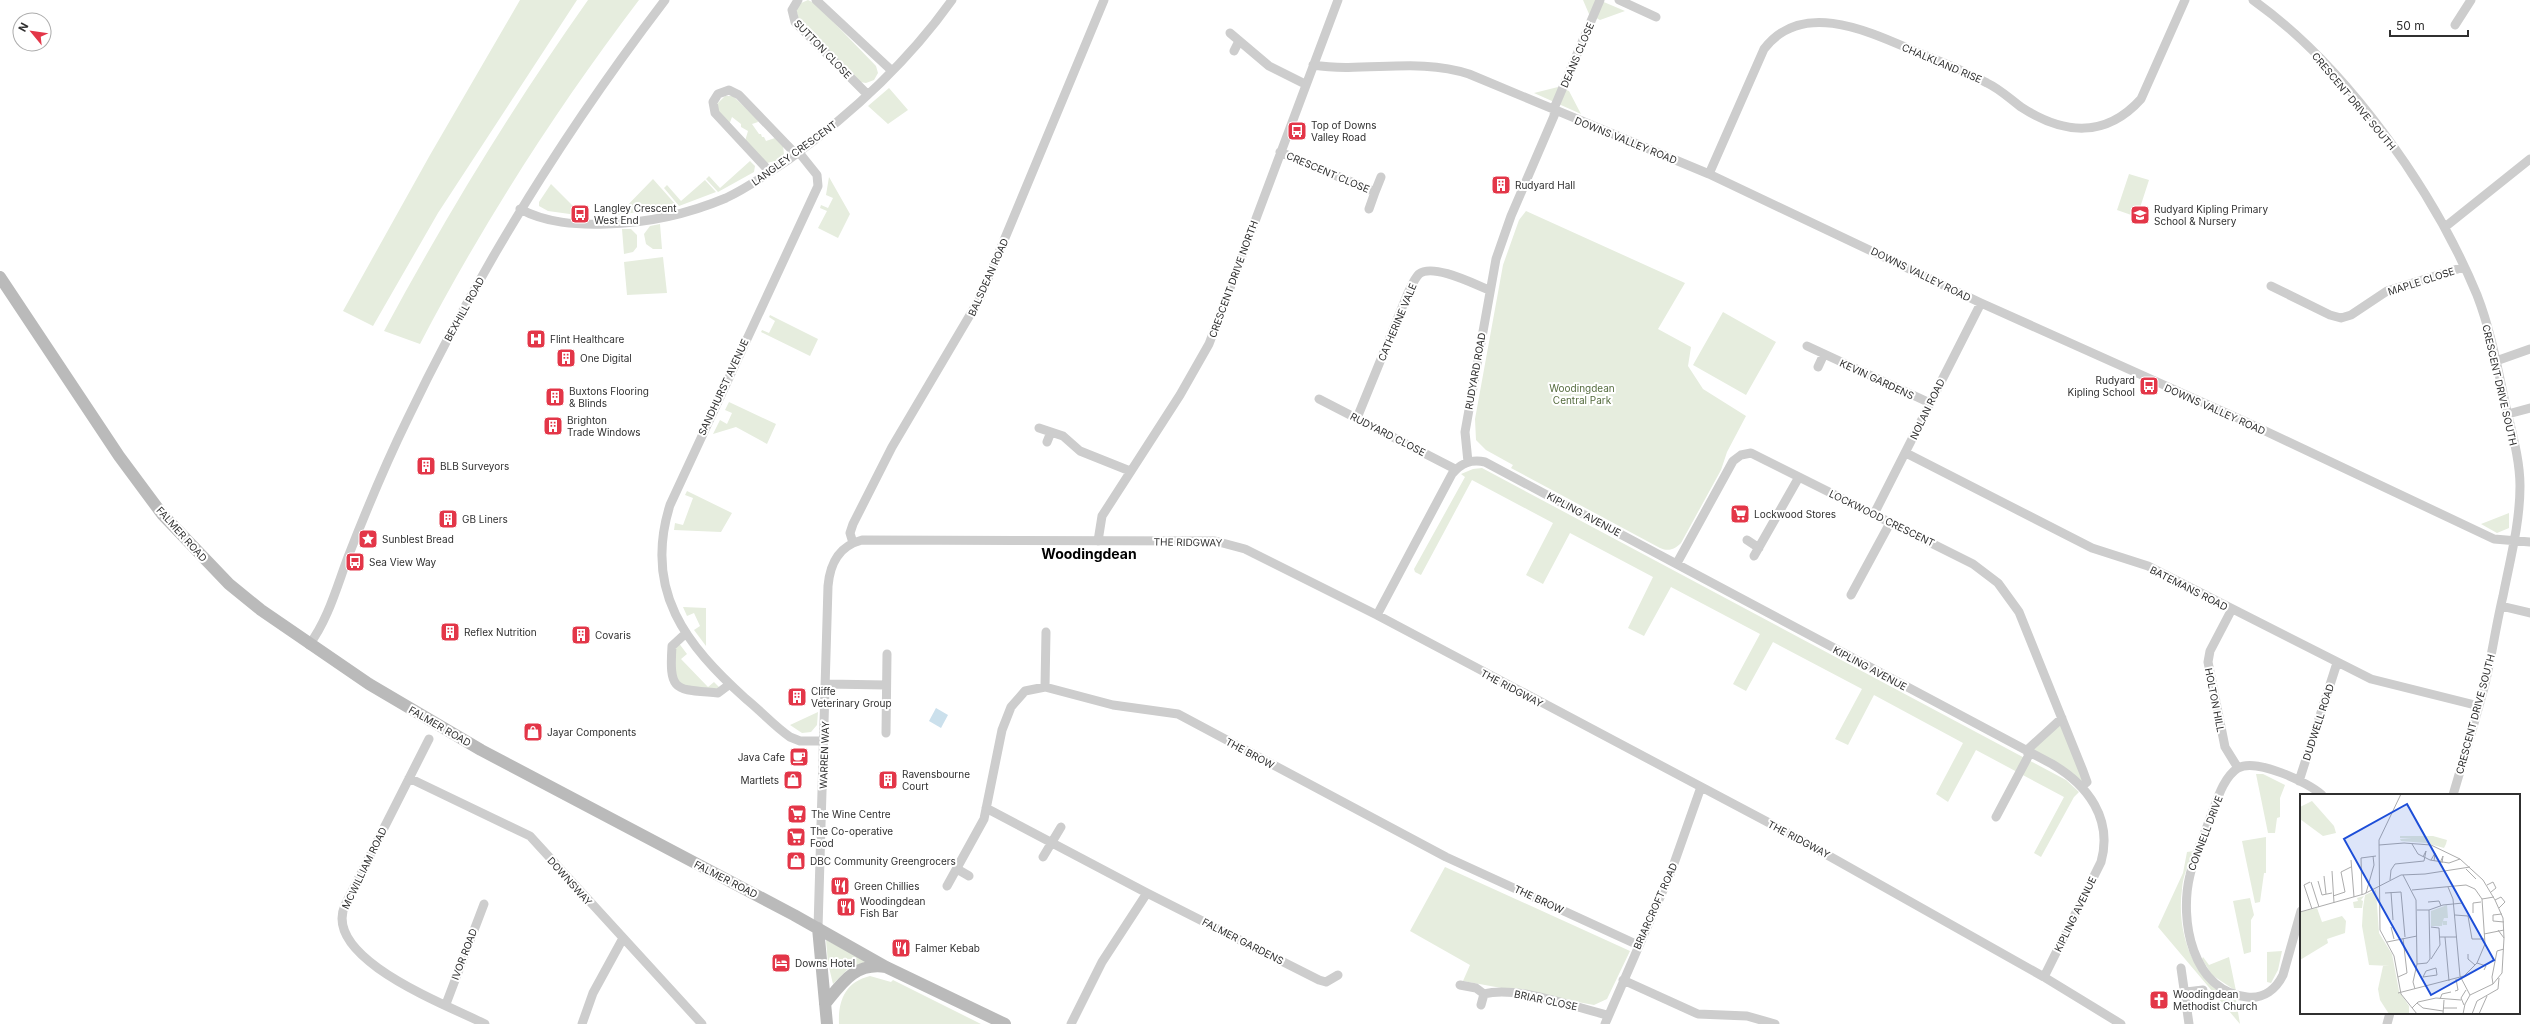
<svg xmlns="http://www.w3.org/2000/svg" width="2530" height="1024" font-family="Inter,sans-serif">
<rect width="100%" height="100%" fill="#fff"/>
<!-- green -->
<path fill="#e6edde" d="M520,0h57l-139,213 -65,113 -30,-15 87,-156z
M588,0h51c-82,108 -156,223 -219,344l-36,-13c62,-115 129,-225 204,-331z
M808,0l8,4 60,62 2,7 -4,7 -8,3 -6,-1 -61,-61 -3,-13 3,-4z
M1583,0h16l26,11 -25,9 -11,-6z
M1558,87l11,4 12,23 -47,-21z
M889,88l19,22 -20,14 -20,-18z
M725,96h8l24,23 1,3 -6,2 7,10h2l1,3h2l2,4 9,-3 8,8 1,8 -5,6 -12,3 -22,-22 3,-10 -7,-4v-3l-9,-7 -3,8 -10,-10 -2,-11z
M750,161l5,5 -1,6 -36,20 -12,-13 3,-3 11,12z
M2129,174l20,6 -12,37 -20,-7z
M829,177l21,37 -12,24 -20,-10 9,-17 -7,-3 1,-3 7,3 5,-10 -7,-3z
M653,179l24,27 -59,9z
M705,180l11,12 -37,14 -15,-18 3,-3 14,16z
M551,184l27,27 -1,4 -29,-4 -9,-5v-4z
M1526,211l159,72 -27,46 33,18 -3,19 15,23 43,27 -19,36 -6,18 -40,73c-6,6 -12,9 -21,5l-149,-80 2,-3 -27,-15 -10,-10 -1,-21 28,-154 16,-45z
M660,224l2,25h-9l-7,-5 -2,-10 6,-8z
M622,229h9l6,6v12l-4,5 -9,2z
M663,257l4,36 -40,2 -3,-33z
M1723,312l53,30 -30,53 -53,-30z
M770,315l48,24 -8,17 -49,-24 1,-2 7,3 6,-12 -6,-4z
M729,402l47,22 -9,20 -31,-17 -23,7 7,-14 7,4 5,-11 -7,-3z
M1482,468l584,312 13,12 -5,5 -33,60 -7,-4 30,-56 -88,-47 -28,52 -12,-8 27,-51 -89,-48 -26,50 -13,-6 27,-50 -89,-47 -27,49 -13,-7 27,-50 -89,-47 -27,49 -16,-8 25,-51 -83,-44 -27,51 -17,-9 27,-52 -81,-43 -51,95 -6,-3 -1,-3 51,-92 -4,-3 12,-5z
M687,491l45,22 -11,19 -47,-2 1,-7 8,2 10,-27 -8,-3z
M2509,513v15l-12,5 -16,-9z
M683,607l23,1v38l-12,-16 6,-4 -6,-13 -7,3z
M678,642l9,12 -6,5 27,28 6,-5 7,7 -35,-1 -10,-7 -1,-32z
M818,712l-1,13 -6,7 -9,1 -12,-8z
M2062,718l21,53 -1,15 -53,-40z
M2256,774h7l22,11 -5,13v19l-3,1 -2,15h-7z
M2266,837v36h-2l-4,29 -5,1 -13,-62z
M2194,851c-5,12 -11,24 -12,38 -6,44 11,94 54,111l4,24 -82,-97 25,-54 4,-21z
M1445,867l185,84 -23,48 -13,6 -131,-24 7,-16 -60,-34z
M2250,898l4,17 -3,5v32l-7,2 -11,-53z
M826,940l38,19 1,3 -17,7 -15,15 -5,-21z
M2282,951l-4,19 -7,13 -4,-1v-30z
M2203,957l6,8 20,-8 7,34 -24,-16 -10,-16z
M870,976l21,6 2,-2 88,44h-142c-1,-23 6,-42 31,-48z"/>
<!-- water -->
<path fill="#cbe0ec" d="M936,708l12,7 -7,13 -12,-7z"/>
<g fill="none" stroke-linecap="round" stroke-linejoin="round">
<!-- street -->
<path stroke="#cdcdcd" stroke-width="9" d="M798,0l-6,10 3,12 72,72
M816,0l75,70
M1619,0l37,17
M2253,0c93,66 181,191 224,295 14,36 21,75 29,112 6,26 14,53 14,79 0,37 -10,74 -17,110 -7,29 -11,59 -18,88 -10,37 -21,74 -32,111
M2455,25l16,-25
M1230,33l39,33 36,18
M1234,51l5,-10
M1313,65c52,8 105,-8 156,9l240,100 272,129 261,117 252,119 36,3
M1280,152l95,40 6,-15
M770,172l-55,-59 -2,-11 5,-8 11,-4 10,5 52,54 10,6 16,20 1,11 -148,319c-27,86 16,140 76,194 15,12 28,27 44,38l10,4h24
M1709,174l55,-125c37,-49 102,-19 148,1 25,10 51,20 75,33 13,6 23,16 34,24 43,28 85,31 120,-8l44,-99
M520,209c26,14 56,16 86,15 41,-1 82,-10 120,-26 22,-10 42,-25 62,-38 61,-44 120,-98 164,-160
M1369,209l6,-17
M2445,227l85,-68
M2271,286l59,29 11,3 10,-3 36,-24 77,-24
M1807,346l123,57
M2496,361l34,-12
M1818,367l6,-13
M1319,399l136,70
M2508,414l22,-6
M1357,418l51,-125c3,-6 6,-14 11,-19 14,-11 55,10 70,16
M1039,428l24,8 17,15 50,20
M1047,442l4,-10
M1906,453l186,95 56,18 223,113 108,27
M1468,462l-3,-30 31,-173 15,-43 43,-100 1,-10 45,-106
M1874,514l107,-211
M1747,540l12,8
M1098,541l4,-25 78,-121 29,-51 129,-344
M853,543l-3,-10 3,-9 39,-77 88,-149 124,-298
M1754,556l45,-79
M1677,563l56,-102 8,-6 10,-2 222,111 25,19 21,29 64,159 4,11 -5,4
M1851,595l39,-72
M2501,606l29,7
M2232,609l-22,42 -2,11 17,85 13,21
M1377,615l75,-141c9,-11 19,-15 33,-12l567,302c36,21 61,55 49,98l-57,115
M685,634l-13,12c-3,47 3,43 46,47l12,-9
M309,645c19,-25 28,-59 39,-88 18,-46 37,-92 59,-137 71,-149 158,-289 258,-420
M827,684l59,1
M1045,687l1,-55
M886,733l1,-79
M429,739l-84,166c-24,54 105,101 140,119
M2026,751l36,-33
M409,778l121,58 172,188
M2299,781l38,-118
M986,808l161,85 172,87 7,2 12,-7
M1996,817l34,-64
M1043,857l18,-30
M957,869l12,7
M947,886l37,-67 18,-89 9,-23 14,-16 20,-4 68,18 65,9 268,143 192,88
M2301,911l-18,64c-7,14 -19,24 -36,22 -55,-6 -68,-77 -57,-122 4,-19 13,-36 19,-54 7,-17 13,-43 29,-53 18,-10 70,14 84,27
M818,928l10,-342c2,-23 11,-40 34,-46l353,1 30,8 132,66 413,219 254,143 77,47
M2181,968l8,56
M1623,980l75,34 49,2 28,8
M1460,985l16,3 8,6c32,-9 90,13 123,21
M2186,992l17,-2
M446,1004l38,-100
M1481,1005l3,-11
M582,1024l11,-31 29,-53
M1071,1024l31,-62 45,-69
M1605,1024l66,-152 30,-85
M2387,1024l3,-11"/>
<!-- secondary -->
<path stroke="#bababa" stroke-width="12" d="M0,277l119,179 43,58 67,70 32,26 108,74 112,66 313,165 92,52 119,57
M818,928l9,96
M825,1004c17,-21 30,-42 61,-37"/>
</g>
<!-- icons -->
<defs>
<symbol id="bus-square" viewBox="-11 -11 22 22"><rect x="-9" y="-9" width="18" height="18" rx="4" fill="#e33648" stroke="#fff"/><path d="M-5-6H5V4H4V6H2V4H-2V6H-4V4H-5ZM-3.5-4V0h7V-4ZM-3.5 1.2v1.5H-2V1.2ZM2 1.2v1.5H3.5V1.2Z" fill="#fff"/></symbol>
<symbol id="building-square" viewBox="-11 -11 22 22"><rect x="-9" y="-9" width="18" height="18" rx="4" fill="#e33648" stroke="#fff"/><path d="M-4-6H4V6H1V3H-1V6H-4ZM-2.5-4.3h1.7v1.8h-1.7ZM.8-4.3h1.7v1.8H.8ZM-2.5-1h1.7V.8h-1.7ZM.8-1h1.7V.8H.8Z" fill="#fff"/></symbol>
<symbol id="school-square" viewBox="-11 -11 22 22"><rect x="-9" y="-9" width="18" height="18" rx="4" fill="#e33648" stroke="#fff"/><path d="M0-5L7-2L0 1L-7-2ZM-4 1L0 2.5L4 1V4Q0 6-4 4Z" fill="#fff"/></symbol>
<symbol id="hospital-square" viewBox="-11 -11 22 22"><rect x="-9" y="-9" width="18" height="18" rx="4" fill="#e33648" stroke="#fff"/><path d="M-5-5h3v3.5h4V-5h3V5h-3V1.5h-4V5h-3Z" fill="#fff"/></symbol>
<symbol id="supermarket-square" viewBox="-11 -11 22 22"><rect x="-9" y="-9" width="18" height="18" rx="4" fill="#e33648" stroke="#fff"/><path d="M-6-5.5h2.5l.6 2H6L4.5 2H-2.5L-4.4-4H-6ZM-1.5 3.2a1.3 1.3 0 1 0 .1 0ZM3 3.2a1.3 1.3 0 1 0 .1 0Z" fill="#fff"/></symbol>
<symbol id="sight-square" viewBox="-11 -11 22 22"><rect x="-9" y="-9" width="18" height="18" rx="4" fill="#e33648" stroke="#fff"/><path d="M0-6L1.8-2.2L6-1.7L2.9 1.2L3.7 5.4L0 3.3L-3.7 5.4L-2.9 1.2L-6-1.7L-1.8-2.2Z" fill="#fff"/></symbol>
<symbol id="shop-square" viewBox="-11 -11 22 22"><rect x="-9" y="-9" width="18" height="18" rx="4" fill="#e33648" stroke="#fff"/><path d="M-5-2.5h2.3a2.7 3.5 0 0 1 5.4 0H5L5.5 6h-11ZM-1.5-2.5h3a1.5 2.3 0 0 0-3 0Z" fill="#fff"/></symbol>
<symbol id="cafe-square" viewBox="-11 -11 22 22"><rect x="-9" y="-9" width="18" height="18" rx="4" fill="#e33648" stroke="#fff"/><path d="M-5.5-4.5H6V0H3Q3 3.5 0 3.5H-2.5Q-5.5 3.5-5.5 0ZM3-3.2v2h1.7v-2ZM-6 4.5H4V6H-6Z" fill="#fff"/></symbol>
<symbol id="restaurant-square" viewBox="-11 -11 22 22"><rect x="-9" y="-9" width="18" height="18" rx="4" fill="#e33648" stroke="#fff"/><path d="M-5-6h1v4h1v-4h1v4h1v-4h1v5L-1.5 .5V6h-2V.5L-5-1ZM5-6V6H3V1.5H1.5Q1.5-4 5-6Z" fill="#fff"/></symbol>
<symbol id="hotel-square" viewBox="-11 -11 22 22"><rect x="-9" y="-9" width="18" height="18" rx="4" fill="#e33648" stroke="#fff"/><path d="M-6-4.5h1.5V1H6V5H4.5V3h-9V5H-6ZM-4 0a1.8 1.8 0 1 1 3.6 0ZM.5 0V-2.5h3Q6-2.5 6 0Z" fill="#fff"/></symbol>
<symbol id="church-square" viewBox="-11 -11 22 22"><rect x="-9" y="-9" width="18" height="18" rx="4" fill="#e33648" stroke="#fff"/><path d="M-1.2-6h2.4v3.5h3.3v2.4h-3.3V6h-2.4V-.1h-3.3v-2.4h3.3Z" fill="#fff"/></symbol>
</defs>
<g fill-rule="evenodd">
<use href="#bus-square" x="1286" y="120" width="22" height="22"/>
<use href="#building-square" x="1490" y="174" width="22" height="22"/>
<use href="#bus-square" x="569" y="203" width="22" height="22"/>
<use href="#school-square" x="2129" y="204" width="22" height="22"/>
<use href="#hospital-square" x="525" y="328" width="22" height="22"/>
<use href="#building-square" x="555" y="347" width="22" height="22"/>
<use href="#bus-square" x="2138" y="375" width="22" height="22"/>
<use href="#building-square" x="544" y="386" width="22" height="22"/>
<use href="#building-square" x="542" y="415" width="22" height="22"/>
<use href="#building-square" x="415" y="455" width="22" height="22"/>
<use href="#supermarket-square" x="1729" y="503" width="22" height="22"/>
<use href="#building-square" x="437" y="508" width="22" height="22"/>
<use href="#sight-square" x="357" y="528" width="22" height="22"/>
<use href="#bus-square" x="344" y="551" width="22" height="22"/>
<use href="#building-square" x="439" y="621" width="22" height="22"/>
<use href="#building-square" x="570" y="624" width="22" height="22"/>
<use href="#building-square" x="786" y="686" width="22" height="22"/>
<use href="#shop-square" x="522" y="721" width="22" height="22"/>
<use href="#cafe-square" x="788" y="746" width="22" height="22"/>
<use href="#shop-square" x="782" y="769" width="22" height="22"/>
<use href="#building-square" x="877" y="769" width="22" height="22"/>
<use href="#supermarket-square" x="786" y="803" width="22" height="22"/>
<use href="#supermarket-square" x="785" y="826" width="22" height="22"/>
<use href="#shop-square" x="785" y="850" width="22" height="22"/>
<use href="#restaurant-square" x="829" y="875" width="22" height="22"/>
<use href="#restaurant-square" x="835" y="896" width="22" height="22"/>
<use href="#restaurant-square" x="890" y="937" width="22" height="22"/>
<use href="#hotel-square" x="770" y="952" width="22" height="22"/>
<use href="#church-square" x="2148" y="989" width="22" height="22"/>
</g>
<g text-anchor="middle" stroke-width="4" stroke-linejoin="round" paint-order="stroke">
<!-- street labels -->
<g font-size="10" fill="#303030" stroke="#fff">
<text transform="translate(823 49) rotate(46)" y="4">SUTTON CLOSE</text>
<text transform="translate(1577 55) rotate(-67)" y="4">DEANS CLOSE</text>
<text transform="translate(1942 63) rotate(23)" y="4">CHALKLAND RISE</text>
<text transform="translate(2354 101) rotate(50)" y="4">CRESCENT DRIVE SOUTH</text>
<text transform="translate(1626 140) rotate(22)" y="4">DOWNS VALLEY ROAD</text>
<text transform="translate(794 153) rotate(-36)" y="4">LANGLEY CRESCENT</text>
<text transform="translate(1328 172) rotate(23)" y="4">CRESCENT CLOSE</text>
<text transform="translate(1921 274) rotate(26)" y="4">DOWNS VALLEY ROAD</text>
<text transform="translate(988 277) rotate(-66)" y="4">BALSDEAN ROAD</text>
<text transform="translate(1233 279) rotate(-70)" y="4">CRESCENT DRIVE NORTH</text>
<text transform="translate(2421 281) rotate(-18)" y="4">MAPLE CLOSE</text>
<text transform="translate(464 309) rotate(-61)" y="4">BEXHILL ROAD</text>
<text transform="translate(1397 322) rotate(-67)" y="4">CATHERINE VALE</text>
<text transform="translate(1475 371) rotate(-80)" y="4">RUDYARD ROAD</text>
<text transform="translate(1877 379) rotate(25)" y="4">KEVIN GARDENS</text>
<text transform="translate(2500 385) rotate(77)" y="4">CRESCENT DRIVE SOUTH</text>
<text transform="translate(723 387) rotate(-65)" y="4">SANDHURST AVENUE</text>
<text transform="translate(1927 409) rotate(-64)" y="4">NOLAN ROAD</text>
<text transform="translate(2215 409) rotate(24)" y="4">DOWNS VALLEY ROAD</text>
<text transform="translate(1388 434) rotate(27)" y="4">RUDYARD CLOSE</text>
<text transform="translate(1584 514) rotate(28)" y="4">KIPLING AVENUE</text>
<text transform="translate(1882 518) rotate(26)" y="4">LOCKWOOD CRESCENT</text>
<text transform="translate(182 534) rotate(48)" y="4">FALMER ROAD</text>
<text transform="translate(1188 542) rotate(1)" y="4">THE RIDGWAY</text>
<text transform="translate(2189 588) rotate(27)" y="4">BATEMANS ROAD</text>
<text transform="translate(1870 668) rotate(28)" y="4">KIPLING AVENUE</text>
<text transform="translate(1512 688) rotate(28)" y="4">THE RIDGWAY</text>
<text transform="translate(2215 700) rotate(79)" y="4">HOLTON HILL</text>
<text transform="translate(2475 714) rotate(-75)" y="4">CRESCENT DRIVE SOUTH</text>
<text transform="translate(2318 722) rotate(-72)" y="4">DUDWELL ROAD</text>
<text transform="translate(440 726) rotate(30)" y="4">FALMER ROAD</text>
<text transform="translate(1250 753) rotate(28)" y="4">THE BROW</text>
<text transform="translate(824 755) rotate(-88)" y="4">WARREN WAY</text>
<text transform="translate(2205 833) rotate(-69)" y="4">CONNELL DRIVE</text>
<text transform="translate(1799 839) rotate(28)" y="4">THE RIDGWAY</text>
<text transform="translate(364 868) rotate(-64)" y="4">MCWILLIAM ROAD</text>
<text transform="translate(726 879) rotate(27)" y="4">FALMER ROAD</text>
<text transform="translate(570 881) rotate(48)" y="4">DOWNSWAY</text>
<text transform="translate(1539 899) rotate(25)" y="4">THE BROW</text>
<text transform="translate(1655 906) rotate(-66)" y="4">BRIARCROFT ROAD</text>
<text transform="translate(2075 914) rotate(-64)" y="4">KIPLING AVENUE</text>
<text transform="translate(1243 941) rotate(27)" y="4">FALMER GARDENS</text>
<text transform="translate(464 954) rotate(-69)" y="4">IVOR ROAD</text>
<text transform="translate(1546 1000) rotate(12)" y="4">BRIAR CLOSE</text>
</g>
<!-- poi labels -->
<g font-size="10" fill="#303030" stroke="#fff" text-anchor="start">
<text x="1311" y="129">Top of Downs<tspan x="1311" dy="12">Valley Road</tspan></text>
<text x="1515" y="189">Rudyard Hall</text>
<text x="594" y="212">Langley Crescent<tspan x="594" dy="12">West End</tspan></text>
<text x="2154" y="213">Rudyard Kipling Primary<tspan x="2154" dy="12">School &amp; Nursery</tspan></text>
<text x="550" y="343">Flint Healthcare</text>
<text x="580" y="362">One Digital</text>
<text x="2135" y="384" text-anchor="end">Rudyard<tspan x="2135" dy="12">Kipling School</tspan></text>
<text x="569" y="395">Buxtons Flooring<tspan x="569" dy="12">&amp; Blinds</tspan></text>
<text x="567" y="424">Brighton<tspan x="567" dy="12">Trade Windows</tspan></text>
<text x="440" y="470">BLB Surveyors</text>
<text x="1754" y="518">Lockwood Stores</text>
<text x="462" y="523">GB Liners</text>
<text x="382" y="543">Sunblest Bread</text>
<text x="369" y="566">Sea View Way</text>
<text x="464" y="636">Reflex Nutrition</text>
<text x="595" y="639">Covaris</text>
<text x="811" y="695">Cliffe<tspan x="811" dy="12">Veterinary Group</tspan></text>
<text x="547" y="736">Jayar Components</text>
<text x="785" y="761" text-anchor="end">Java Cafe</text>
<text x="902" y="778">Ravensbourne<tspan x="902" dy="12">Court</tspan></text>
<text x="779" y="784" text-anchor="end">Martlets</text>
<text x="811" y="818">The Wine Centre</text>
<text x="810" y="835">The Co-operative<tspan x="810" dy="12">Food</tspan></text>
<text x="810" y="865">DBC Community Greengrocers</text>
<text x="854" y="890">Green Chillies</text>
<text x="860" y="905">Woodingdean<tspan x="860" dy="12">Fish Bar</tspan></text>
<text x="915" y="952">Falmer Kebab</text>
<text x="795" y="967">Downs Hotel</text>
<text x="2173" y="998">Woodingdean<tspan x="2173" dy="12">Methodist Church</tspan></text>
</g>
<!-- park labels -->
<g font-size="10" fill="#546b3d" stroke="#fff">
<text x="1582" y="392">Woodingdean<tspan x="1582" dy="12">Central Park</tspan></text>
</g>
<!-- district labels -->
<g font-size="14" font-weight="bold" fill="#000" stroke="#fff">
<text x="1089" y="559">Woodingdean</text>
</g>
</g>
<!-- overview -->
<g transform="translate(2300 794)">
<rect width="220" height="220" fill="#fff"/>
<path d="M12,7l22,25 2,7 -13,3 -23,-17v-12zM100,42h33l14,4 -1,4 -4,-2 4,2 -2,4 -18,-5 -25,-2 -1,-2 12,-1h-12zM76,96l3,43 13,21 7,37 10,15v8h-20l-9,-14 -2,-11 5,-23h7l-21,-1 -7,-39 1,-18 2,-13zM64,102l-3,4 2,1 -1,7h-8l-1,-6 5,-1 -1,-3zM147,111l1,13h-4l-1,3h4v4h-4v-4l-1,5h-11v-15zM17,114l5,14 20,-6 4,5 -1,12 -18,6 1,4 -28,17v-48z" fill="#e6edde"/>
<path fill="none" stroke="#acacac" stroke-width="1" d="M101,0l-22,46 1,90 14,26 7,38 16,20M112,50l6,10 12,6 19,3 11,-4M79,51l25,-2 27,2 29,14 23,21 12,20 8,18 1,20M51,66l3,37M131,66l4,-7 -1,8M140,69l3,-7 -1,7M166,75l10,10M32,77l2,32M103,81l13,25 1,64 -4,18 2,7M24,82l2,18M90,86l1,-10 4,-6 29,-3 2,-10 -3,6M18,87l4,14 10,-2M10,88l-6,3 8,24M11,88l8,25M187,91l6,-3 3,6 -5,4M148,93l5,12 7,77 10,19M91,98l2,28M66,99l8,-28 -1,-9M85,99l16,-1 4,45M62,101l-1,-37 15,-2M33,102l12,-4 -4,-20 10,-5M182,105l12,-2M195,106l6,-3 4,5 -6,6M128,108l11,-1 2,5M117,116h12l14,-5 20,-2M0,118l64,-18 37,-19 24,-1 45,-7M173,119v-10l8,-1M202,120l-9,1v6l11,1M155,121l13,1 4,23h13M91,133l3,12M131,133l8,1 1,17 -9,14M184,140l20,-4M140,143h17M145,143l4,44M87,148l30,-6M168,160v5l7,6M177,169l9,3 -2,4M117,170l10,-1 3,-4 -1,-49M136,174l1,7 -14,2 3,-6zM98,183l9,-4 -4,-35M193,190l-1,-7 5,-26 7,-2M155,197l3,-1 -2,-11M98,199l66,-17 13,-13 8,-19 -3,-45 -7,-10 -9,-4 -54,5M140,205l2,-5 9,-2M117,209l6,5 20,3M164,211l-3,-7 5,-8M112,214l6,-6 18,-4 25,2M143,214h14M143,220l1,-14M163,220l2,-10 5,-9 23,-11 9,-11 2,-35 -6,-8M172,220l5,-13 21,-12 1,-11M179,220l8,-18"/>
<path fill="#1d4ed8" fill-opacity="0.15" stroke="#1d4ed8" stroke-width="2" d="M107,10l87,156 -63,35 -87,-156z"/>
<rect width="220" height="220" fill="none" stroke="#303030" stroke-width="2"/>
</g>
<!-- north arrow -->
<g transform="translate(32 32) rotate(299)"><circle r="19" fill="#ffffff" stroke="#acacac"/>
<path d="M0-3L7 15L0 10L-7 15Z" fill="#e33648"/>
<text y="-6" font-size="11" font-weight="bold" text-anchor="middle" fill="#303030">N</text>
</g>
<!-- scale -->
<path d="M2390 30v6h78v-6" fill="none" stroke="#303030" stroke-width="2"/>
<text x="2396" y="30" font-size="12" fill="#303030" stroke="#ffffff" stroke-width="3" paint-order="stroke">50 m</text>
</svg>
